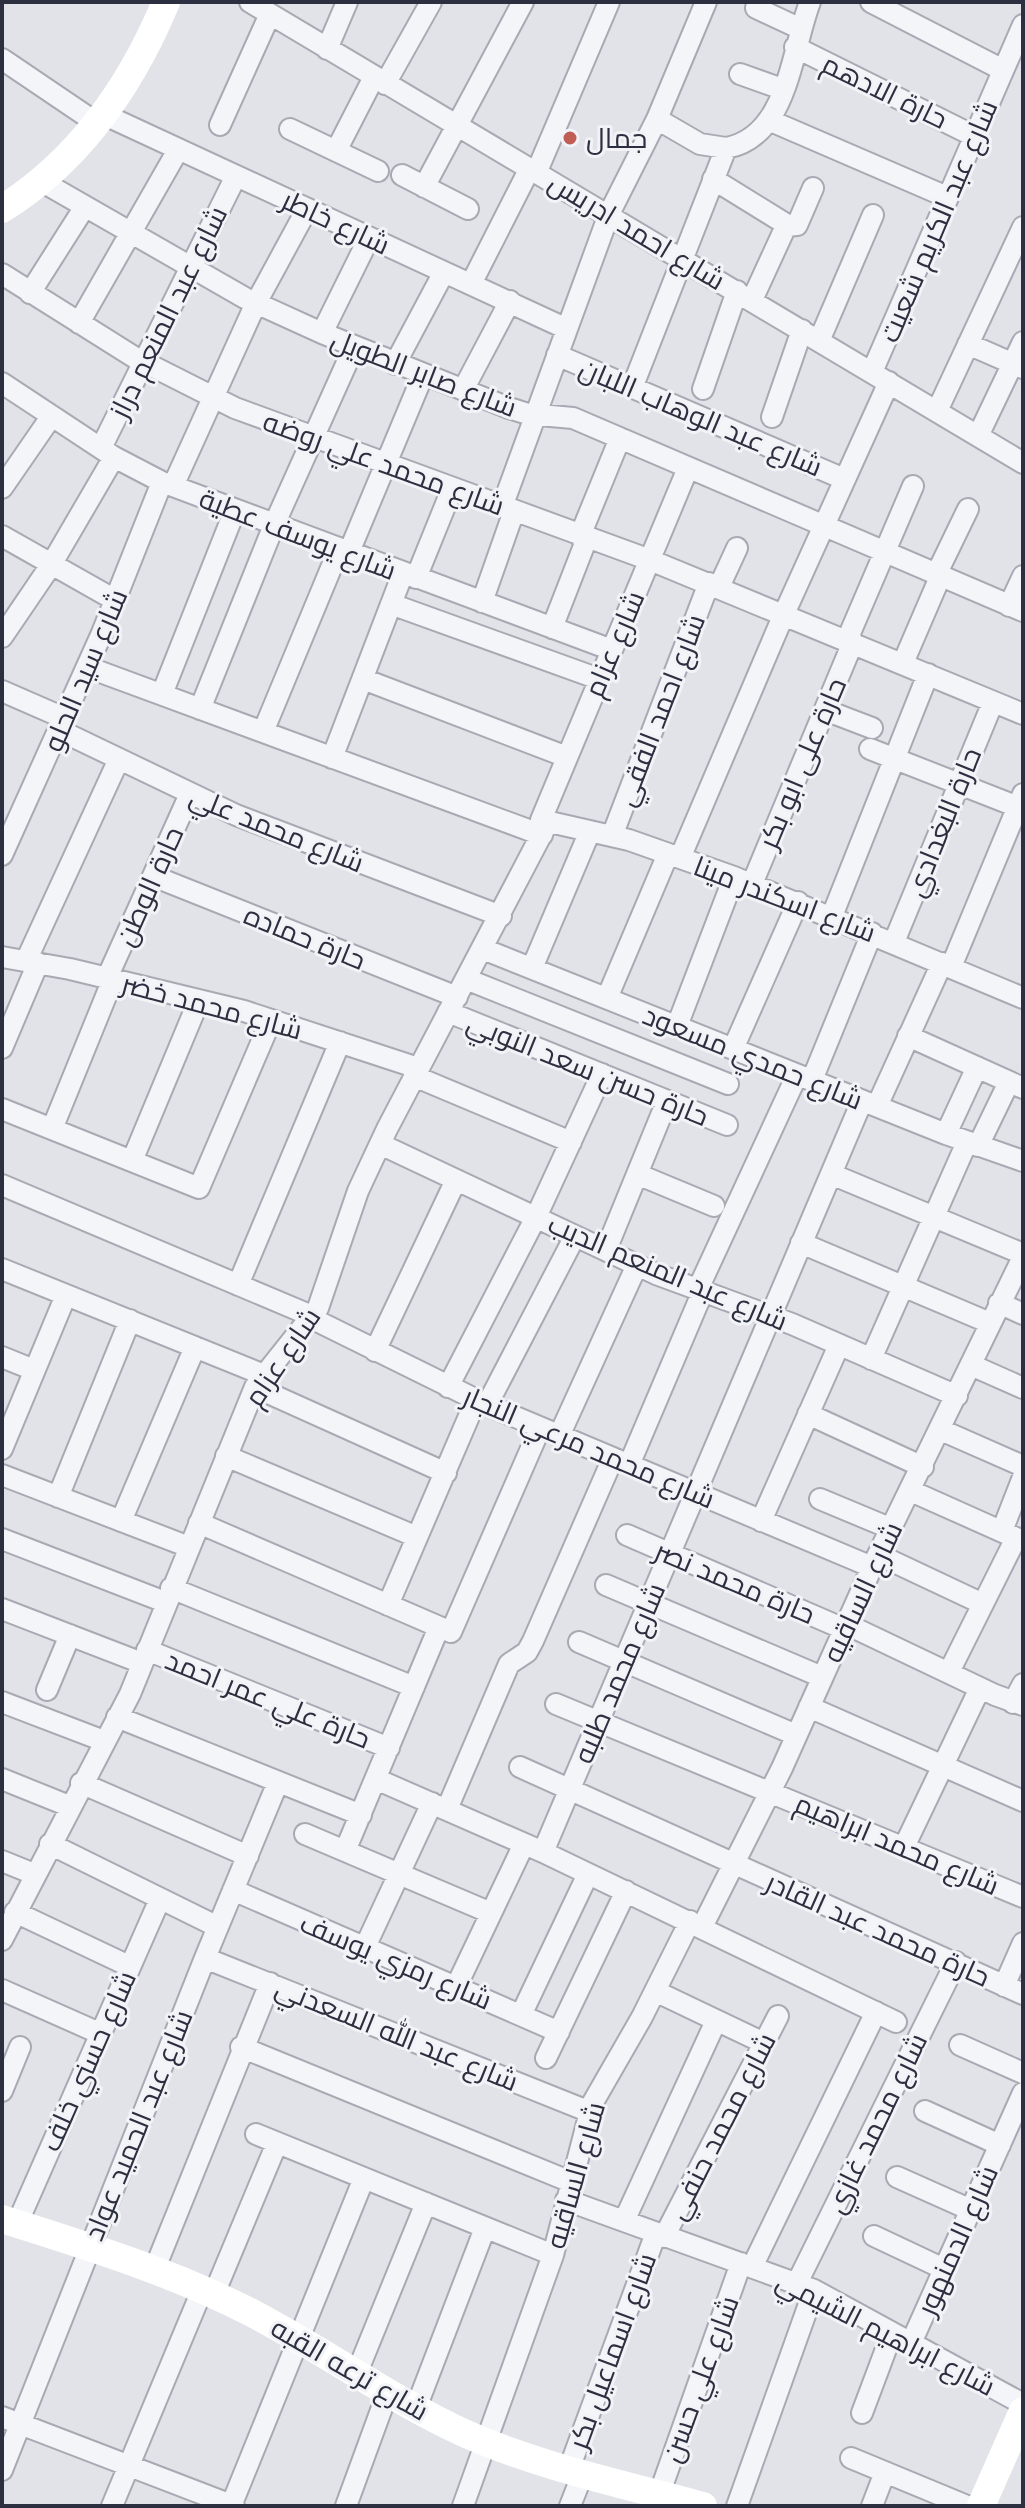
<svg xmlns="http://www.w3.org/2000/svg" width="1025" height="2508" font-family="Inter,Cairo,sans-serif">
<rect width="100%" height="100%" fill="#e2e3e9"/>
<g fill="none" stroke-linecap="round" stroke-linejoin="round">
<defs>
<path id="street" d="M250,2l773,461
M871,2l132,68
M756,8l45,21
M795,47l179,89
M327,49l20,-47
M2,59l96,65
M740,74l42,15
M385,84l46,-82
M105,115l462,214
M657,119l43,25 26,4
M771,121l176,76
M220,125l50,-111
M290,129l88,42
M336,151l38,-74
M537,171l72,-169
M402,175l66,34
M713,179l76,47
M41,181l204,117 77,35 187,75 19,6 45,4 450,193
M424,187l99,-185
M2,274l132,83 101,51 415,152 373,154
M471,284l59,-116
M30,293l54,-85
M752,300l34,-74 11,-1 16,-37
M79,323l99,-173
M322,333l47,-95
M819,341l54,-126
M968,344l55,24
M557,355l287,124
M395,364l49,-92
M872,372l151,-347
M2,383l112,74 48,25 450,168
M632,388l94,-240c62,-11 65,-96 84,-146
M703,389l34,-98
M463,390l47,-89
M937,411l86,-184
M772,417l30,-87
M978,436l45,-94
M101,448l135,-272
M688,468l-147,352 88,20 105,37 289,121
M173,486l83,-183 51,-94
M2,488l49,-71
M502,507l107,-293 48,-95 49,-117
M2,536l113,64
M580,536l40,-98
M349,552l74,-177
M936,575l32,-66
M416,578l36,-89
M719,587l18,-39
M482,602l32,-91
M391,604l208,75
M1009,606l14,-30
M552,628l35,-90
M2,637l49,-72 63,-108
M847,640l66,-154
M903,663l37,-86
M87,667l455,168
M363,679l204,78
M2,691l62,27
M162,694l73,-184
M200,709l74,-184 80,-178
M825,710l47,18
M59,730l177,85 265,101
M263,732l76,-183
M870,749l148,58
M332,758l71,-185
M612,836l97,-253
M2,855l100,-222 60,-151
M680,858l104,-244 105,-232
M153,876l304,121
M752,884l101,-242
M832,916l96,-242
M894,942l99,-240
M483,949l463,185 77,27
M2,957l68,12 174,42 174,57
M26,961l93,-202
M951,967l72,-173
M532,968l58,-137
M107,978l83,-184
M466,979l262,105
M607,998l61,-144
M448,1012l279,113
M677,1026l57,-149
M908,1036l115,52
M2,1048l36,-85
M733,1049l65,-147
M414,1076l157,66
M812,1080l60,-147
M877,1106l65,-143
M2,1109l197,79 72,-168
M52,1129l61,-150
M946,1134l31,-67
M380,1144l276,130 136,50 165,72
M978,1146l31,-64
M132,1161l67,-161
M637,1174l77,32
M831,1174l192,80
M2,1185l310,131
M801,1243l189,80
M606,1250l61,-149
M2,1269l262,106
M238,1285l102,-243
M698,1289l99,-214
M999,1303l24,11
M311,1318l176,87 385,162
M375,1351l81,-171
M2,1357l32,13
M871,1359l96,-217
M971,1365l52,23
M255,1387l191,86
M448,1387l88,-170 66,-143
M487,1405l88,-169
M808,1414l115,53
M941,1430l82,36
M559,1436l78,-171
M2,1449l64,-154
M226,1456l191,81
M629,1465l74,-174
M2,1475l187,72
M911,1491l112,50
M58,1497l72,-177
M820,1499l72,30
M121,1521l74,-174
M761,1521l78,-176
M199,1523l252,109 89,-204
M1002,1531l21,-54
M627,1535l217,94
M2,1539l163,63
M879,1555l104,49
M606,1585l216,92
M171,1588l243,99
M388,1605l88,-205
M2,1609l140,54
M846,1624l149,71 28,10
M579,1642l217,93
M147,1650l242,98
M949,1672l67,-134
M47,1690l23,-55
M2,1702l102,39
M1013,1703l10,-19
M556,1704l467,193
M809,1707l214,94
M117,1717l244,98
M520,1767l503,227
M2,1779l67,27
M376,1779l167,73 353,170
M81,1783l167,73
M447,1809l62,-145 18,-12 6,-11 80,-183
M305,1834l186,79
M50,1844l168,83
M904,1847l76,-159
M345,1851l94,-224
M543,1852l319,-751
M2,1861l32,13
M233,1890l326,142
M15,1912l114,54
M702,1927l80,-159 90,-201 151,-310
M2,1940l128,-246 125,-307 63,-79 40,-117 29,-62 161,-307
M365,1947l67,-144
M205,1958l385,154
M1004,1986l19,-43
M456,1987l68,-143
M2,1990l97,43
M655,1991l109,52
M521,2015l67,-141
M960,2045l63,28
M241,2047l330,135
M546,2058l80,-167
M2,2091l18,-44
M925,2111l75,34
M256,2134l297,121
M897,2177l74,33
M566,2200l248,90 209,114
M624,2221l92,-200
M17,2224l143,-325
M874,2236l70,33
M664,2237l114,-221
M752,2267l124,-255
M155,2268l115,-285
M797,2283l159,-321
M214,2294l63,-151
M911,2343l112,-250
M356,2375l70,-172
M416,2408l69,-180
M862,2413l30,-80
M2,2417l232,89
M851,2458l116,48
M569,2469l87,-236
M2,2470l203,-512 73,-176
M659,2495l82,-232
M112,2506l91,-218
M231,2506l133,-328
M346,2506l41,-112
M463,2506l90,-251 39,-151 50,-87 48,-96
M570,2506l13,-33
M737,2506l77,-216
M872,2506l13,-34"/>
</defs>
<!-- street casing -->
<use href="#street" stroke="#a8a9b3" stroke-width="24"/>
<!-- street -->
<use href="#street" stroke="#f4f5f8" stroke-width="20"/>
<!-- secondary -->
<path stroke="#fff" stroke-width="28" d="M2,209c78,-49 129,-123 164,-207
M2,2219c86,27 170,53 250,94 73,38 138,86 212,120 76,34 160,51 239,73
M981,2506l42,-95"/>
</g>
<!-- markers -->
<circle fill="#c05d55" stroke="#f2f3f7" stroke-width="3" cx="570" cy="138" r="8"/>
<g text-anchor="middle" stroke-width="6" stroke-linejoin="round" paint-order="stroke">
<!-- street labels -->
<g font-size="28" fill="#2c2f3f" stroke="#f2f3f7">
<text transform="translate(885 91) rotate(26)" y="10">حارة الادهم</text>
<text transform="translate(938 221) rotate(-67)" y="10">شارع عبد الكريم شعيت</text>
<text transform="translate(336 222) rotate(25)" y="10">شارع خاطر</text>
<text transform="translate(637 231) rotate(31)" y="10">شارع احمد ادريس</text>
<text transform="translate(168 312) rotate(-64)" y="10">شارع عبد المنعم دراز</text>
<text transform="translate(424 373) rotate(21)" y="10">شارع صابر الطويل</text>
<text transform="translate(701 417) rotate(23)" y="10">شارع عبد الوهاب اللبان</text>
<text transform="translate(384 463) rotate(20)" y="10">شارع محمد علي روضه</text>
<text transform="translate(298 534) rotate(21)" y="10">شارع يوسف عطية</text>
<text transform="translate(614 644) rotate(-67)" y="10">شارع عزام</text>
<text transform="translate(85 670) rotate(-67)" y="10">شارع سيد الحلو</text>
<text transform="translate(660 710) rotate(-69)" y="10">شارع احمد الفقي</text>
<text transform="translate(802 763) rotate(-67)" y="10">حارة على ابو بكر</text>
<text transform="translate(943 822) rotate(-68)" y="10">حارة البغدادي</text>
<text transform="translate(277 829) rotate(22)" y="10">شارع محمد علي</text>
<text transform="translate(149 886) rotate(-66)" y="10">حارة الوطن</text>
<text transform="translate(785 899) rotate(21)" y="10">شارع اسكندر مينا</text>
<text transform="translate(305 937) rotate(22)" y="10">حارة حماده</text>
<text transform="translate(212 1006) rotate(15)" y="10">شارع محمد خضر</text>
<text transform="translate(753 1057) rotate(22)" y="10">شارع حمدي مسعود</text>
<text transform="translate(588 1069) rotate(22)" y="10">حارة حسن سعد النوبي</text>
<text transform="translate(668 1272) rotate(23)" y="10">شارع عبد المنعم الديب</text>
<text transform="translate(282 1357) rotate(-56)" y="10">شارع عزام</text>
<text transform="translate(589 1447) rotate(23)" y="10">شارع محمد مرعي النجار</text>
<text transform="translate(735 1582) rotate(23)" y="10">حارة محمد نصر</text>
<text transform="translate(862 1592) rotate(-65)" y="10">شارع الساقيه</text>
<text transform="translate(619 1673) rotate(-67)" y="10">شارع محمد طلبه</text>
<text transform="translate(268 1699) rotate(22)" y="10">حارة علي عمر احمد</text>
<text transform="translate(897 1844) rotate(23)" y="10">شارع محمد ابراهيم</text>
<text transform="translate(878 1929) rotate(24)" y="10">حارة محمد عبد القادر</text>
<text transform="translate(396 1961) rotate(23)" y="10">شارع رمزي يوسف</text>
<text transform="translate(397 2034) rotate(22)" y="10">شارع عبد الله السعدني</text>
<text transform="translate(88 2061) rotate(-66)" y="10">شارع حسني خلف</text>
<text transform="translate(876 2123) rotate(-64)" y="10">شارع محمد غازي</text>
<text transform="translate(138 2125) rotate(-68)" y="10">شارع عبد الحميد عواد</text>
<text transform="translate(721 2126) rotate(-63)" y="10">شارع محمد حنفي</text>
<text transform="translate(575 2175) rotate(-74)" y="10">شارع الساقيه</text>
<text transform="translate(957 2240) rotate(-66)" y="10">شارع الدمنهور</text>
<text transform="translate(886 2333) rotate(27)" y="10">شارع ابراهيم الشيمي</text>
<text transform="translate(612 2351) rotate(-70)" y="10">شارع اسماعيل بكر</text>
<text transform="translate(350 2369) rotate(30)" y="10">شارع ترعه القبه</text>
<text transform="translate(700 2379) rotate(-70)" y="10">شارع علي حسن</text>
</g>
<!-- poi labels -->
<g font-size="28" fill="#2c2f3f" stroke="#f2f3f7" text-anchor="start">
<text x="586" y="148">جمال</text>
</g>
</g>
<!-- border -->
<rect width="1025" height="2508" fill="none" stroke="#2c2f3f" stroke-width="8"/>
</svg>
